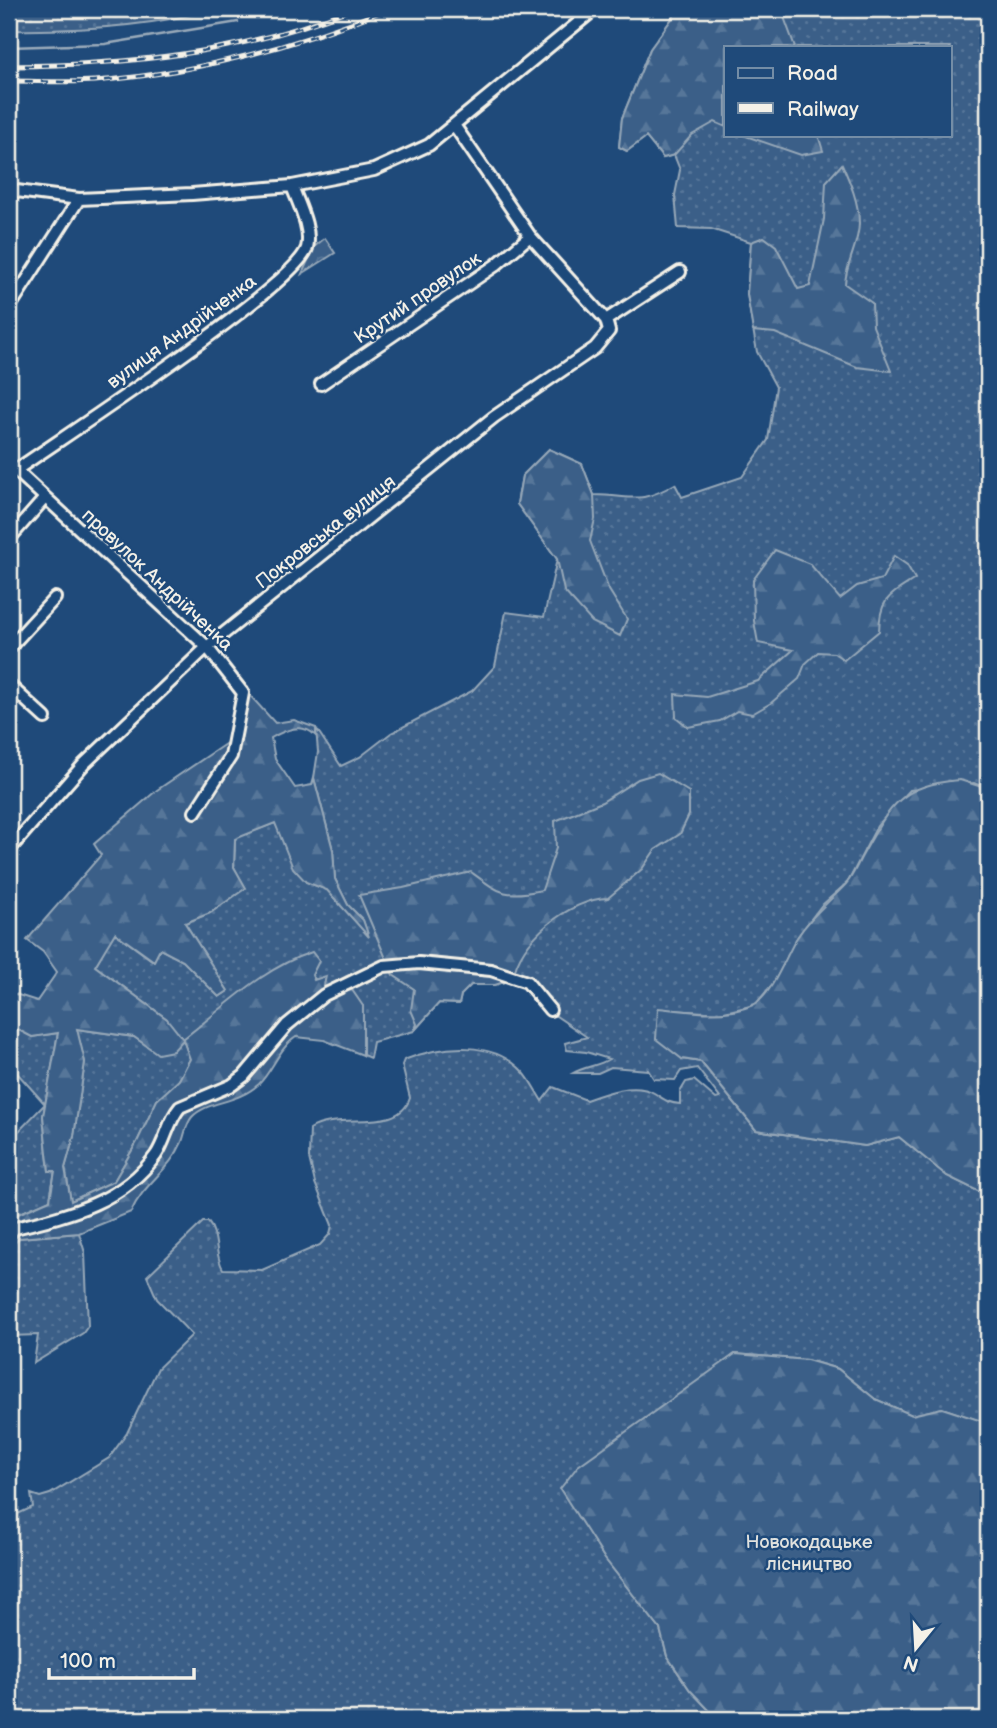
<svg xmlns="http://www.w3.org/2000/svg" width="997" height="1728" font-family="'Balsamiq Sans',sans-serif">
<defs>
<pattern id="grass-dots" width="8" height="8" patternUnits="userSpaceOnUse" patternTransform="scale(1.75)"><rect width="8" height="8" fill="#3a5f88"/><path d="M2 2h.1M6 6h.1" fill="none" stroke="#577699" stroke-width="1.8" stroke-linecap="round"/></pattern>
<pattern id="forest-firs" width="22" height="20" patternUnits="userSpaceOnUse" patternTransform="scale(1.75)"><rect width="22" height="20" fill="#3a5f88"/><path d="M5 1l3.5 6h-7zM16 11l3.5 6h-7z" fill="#577699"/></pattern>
<pattern id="park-crowns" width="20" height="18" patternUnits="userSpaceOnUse" patternTransform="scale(1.75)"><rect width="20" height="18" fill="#3a5f88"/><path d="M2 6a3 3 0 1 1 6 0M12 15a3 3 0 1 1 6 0" fill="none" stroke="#577699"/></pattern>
</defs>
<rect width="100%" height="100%" fill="#1f4a7a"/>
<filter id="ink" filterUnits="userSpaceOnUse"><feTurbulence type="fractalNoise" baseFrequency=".0143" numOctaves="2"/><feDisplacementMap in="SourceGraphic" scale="14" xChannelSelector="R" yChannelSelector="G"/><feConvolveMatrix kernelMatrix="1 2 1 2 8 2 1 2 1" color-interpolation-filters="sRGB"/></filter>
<g filter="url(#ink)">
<!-- grass -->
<path fill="url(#grass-dots)" stroke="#97a8b8" stroke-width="2" fill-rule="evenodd" d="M9,9h207c-67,18 -138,22 -207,21z
M679,9h309v780l-14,-6 -64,7 -33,36 -29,56 -27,24 -23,30 -23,45 -20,24 -35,8 -62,-4 24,50 19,3 55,68 109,16 34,-9 48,39 41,20v220l-2,7 -44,-15 -30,7 -37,-16 -37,-30 -31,-9 -72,-6 -174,135 44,70 55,70 7,27 23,34 22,23 -10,6h-693v-201l24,-11 -2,-13 9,3 10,-3 59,-36 18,-25 31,-65 34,-33 -35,-36 -10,-23 56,-54h5c11,13 6,32 15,47l39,1 58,-25 10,-11 2,-9 -17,-42 -6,-25 1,-29c28,-19 88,6 100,-31l-8,-33 2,-5c38,-15 90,-21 120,13 7,8 12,19 18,28l11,-14 33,13c19,-7 49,-18 68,-7 10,6 13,10 26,11v-12l6,-10 8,-2 22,19 4,-1 -23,-30 -16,3 -6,9 -21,-1 -6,-9 -37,-3 -13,6h-25c12,-7 26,-7 36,-14l-23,-7 -19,-2 -2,-7 22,-6 -31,-21 -9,-1 -2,-8 -19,-23 -13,-5 -18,6h-24l-10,10 -2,9 -20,-1 -25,28 -41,11 -3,16 -7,-3v-49l-32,-11 -20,-20 -104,46 -24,18 7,20 -11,21 -22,20 -20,42 -23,39 -43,20 -6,-33 9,-32 11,-74 -9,-33 58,8 24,16 9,-34 -72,-53 19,-34 39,29 7,-12 23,12 36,36 9,-6 -43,-68 25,-10 35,-25 -11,-21 1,-29 40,-15 31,59 21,8 41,45 -5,-15 -15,-15 -13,-26 -2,-29 -19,-72 4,-26 -2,-24 25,38 19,-9 31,-24 81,-42 23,-25 11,-54 38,5 13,-58 -40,-55 5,-28 27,-27 33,15 12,31c38,0 43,11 81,-11l7,13 60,-20 26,-37 8,-53 -19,-35 -10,-58 4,-52 -40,-13 -33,-1 -3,-33 5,-25 -6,-15 -11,3 -17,-21 -19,14 -8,-4 3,-29 28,-69zM726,47h224v88h-224z
M9,1025l23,12 26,-4 -15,83 6,55 6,-1 -5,30 -41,18v-89l6,6 30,-31 -36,-40z
M79,1233l6,20 3,73 -5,7 -49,30 4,-28 -29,1v-87l10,-11z"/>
<!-- forest -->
<path fill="url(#forest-firs)" stroke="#97a8b8" stroke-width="2" fill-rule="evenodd" d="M679,9h102l14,38h-69v80l-11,-5 -23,13 -18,20 -11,3 -17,-21 -19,14 -8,-4 3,-29 28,-69z
M743,135h75l5,16 -22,4z
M842,164c8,18 17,39 17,59 0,21 -13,40 -14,61l27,19 1,23 18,45 -34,-4 -82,-34 -22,-2 -6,-37 4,-52 13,-5 12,9 22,43 12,-3 14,-67 2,-37z
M549,449l33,15 12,31 1,24 -5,22 19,49 18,29 -7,17 -28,-14 -28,-31 -7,-32 -40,-55 5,-28z
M775,550l35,14 30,35 17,-13 25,-7 12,-23 13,9 8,14c-26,17 -35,19 -36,52l-35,29 -10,-7 -16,-1 -13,12 -6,15 -28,24 -19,11 -15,-3 -17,10 -32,6 -12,-10 -1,-23 32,3 51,-16 35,-31 -35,-7 -4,-22 -1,-41z
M246,691l29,32 19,-3 22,8v8c-14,-14 -31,-6 -45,2l4,21 20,29 17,-3 2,-7 19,72 2,29 13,26 15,15 6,17 -42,-47 -21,-8 -13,-14 -18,-45 -40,16 -1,28 12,21 -36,25 -25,10 43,68 -9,6 -36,-36 -23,-12 -6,12 -39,-28 -20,33 72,53 16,20c41,-31 79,-71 129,-87l7,9 -7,14 2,5 12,-4 -2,9 7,9 19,-7 13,19v49l-39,-15 -28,-3c-17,11 -23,33 -37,47 -23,21 -51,16 -67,33 -6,7 -7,17 -10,25 -12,28 -39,42 -51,70l-52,21 -60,5 -10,11v-31l41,-18 5,-29h-6l-6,-55 15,-83 -26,4 -23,-12v-33l28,9 20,-29 -14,-20 -16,-12 74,-85 -7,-11 63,-54 77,-52zM77,1029l57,8 24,17 15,-3 10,-11 7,19 -11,21 -22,20 -20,42 -23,39 -43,20 -6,-33 9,-32 11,-74z
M658,773l31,19v23l-9,19 -25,16 -13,19 -34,29c-38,1 -90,42 -95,81l-18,6h-24l-10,10 -2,9 -20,-1 -25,28 3,-7 -6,-14 3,-21 -21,-14 -34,-80 44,-7 68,-16c30,22 34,26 71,18l14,-42 -1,-27 47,-19 36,-23z
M960,780l28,9v407l-41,-20 -48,-39 -34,9 -109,-16 -55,-68 -19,-3 -26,-20 2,-31c30,3 66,10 95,-3 18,-8 33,-49 43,-66 14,-22 33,-37 50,-55 7,-8 11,-19 16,-28 28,-50 37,-71 98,-76z
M735,1354l72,6 31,9 37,30 37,16 30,-7 43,14 3,-6v303h-286l9,-7 -21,-22 -23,-34 -7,-27 -55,-70 -45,-70 18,-23z"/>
<!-- park -->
<path fill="url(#park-crowns)" stroke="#97a8b8" stroke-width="2" d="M325,238l10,15 -33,21 12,-27z"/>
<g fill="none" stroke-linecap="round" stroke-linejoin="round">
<!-- stream -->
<path stroke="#9cacbb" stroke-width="2.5" d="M9,47l96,-3 133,-22"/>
<defs>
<path id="minor" d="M454,125l76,111 76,84
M9,190l70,9 113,-5 100,-8 82,-16 55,-25 166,-136
M9,308l70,-109
M321,384l175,-119 34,-29
M9,464l198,183 36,46 -12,63 -36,56
M16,470c46,-32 279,-184 291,-222 5,-19 -9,-45 -15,-62
M9,539l36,-41
M9,648l46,-50
M9,685l36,33
M9,850l75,-86 123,-117 287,-230 101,-69 14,-17 -3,-11 74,-48
M9,1234l6,-6c53,-13 107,-25 141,-73 10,-15 12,-34 24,-48l52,-22 12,-9 43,-51 37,-30 60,-29 35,-3 72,7 36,12 23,28"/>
</defs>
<!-- minor casing -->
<use href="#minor" stroke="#f4f1e8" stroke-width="16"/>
<!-- minor -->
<use href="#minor" stroke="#1f4a7a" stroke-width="10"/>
<defs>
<path id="rail" d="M9,66c116,-1 233,-12 342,-57
M9,81c28,0 58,2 86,0 100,-8 199,-34 292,-72"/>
</defs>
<!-- rail casing -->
<use href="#rail" stroke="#f4f1e8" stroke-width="5"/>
<!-- rail -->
<use href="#rail" stroke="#1f4a7a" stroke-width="2.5" stroke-dasharray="8" stroke-linecap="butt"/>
</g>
</g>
<g text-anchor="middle" stroke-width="5" stroke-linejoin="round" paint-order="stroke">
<!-- street labels -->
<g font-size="19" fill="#f4f1e8" stroke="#1f4a7a">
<text transform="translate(417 297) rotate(-34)" y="7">Крутий провулок</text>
<text transform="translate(181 331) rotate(-36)" y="7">вулиця Андрійченка</text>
<text transform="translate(325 531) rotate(-38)" y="7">Покровська вулиця</text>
<text transform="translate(158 579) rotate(43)" y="7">провулок Андрійченка</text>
</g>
<!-- park labels -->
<g font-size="19" fill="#e1e2de" stroke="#1f4a7a">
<text x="809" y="1548">Новокодацьке<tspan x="809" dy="22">лісництво</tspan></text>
</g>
</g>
<!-- margin -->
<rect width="997" height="1728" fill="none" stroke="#1f4a7a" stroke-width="35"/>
<rect x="18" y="18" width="962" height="1693" fill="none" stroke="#f4f1e8" stroke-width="2.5" filter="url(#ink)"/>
<!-- legend -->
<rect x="724" y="46" width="228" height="91" fill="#1f4a7a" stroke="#748da6" stroke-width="2"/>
<rect x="738" y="68" width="35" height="10" fill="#1f4a7a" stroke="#748da6" stroke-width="2"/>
<text x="787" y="80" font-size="21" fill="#f4f1e8">Road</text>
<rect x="738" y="103" width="35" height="10" fill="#f4f1e8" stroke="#748da6" stroke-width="2"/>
<text x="787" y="116" font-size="21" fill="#f4f1e8">Railway</text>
<!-- north arrow -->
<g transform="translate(916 1648) rotate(198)" stroke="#1f4a7a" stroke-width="5" paint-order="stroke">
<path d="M0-5L12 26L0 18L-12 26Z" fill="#f4f1e8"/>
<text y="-10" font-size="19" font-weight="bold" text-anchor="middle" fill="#f4f1e8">N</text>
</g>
<!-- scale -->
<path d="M49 1668v10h145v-10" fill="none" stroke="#f4f1e8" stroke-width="3.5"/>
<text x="60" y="1668" font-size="21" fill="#f4f1e8" stroke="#1f4a7a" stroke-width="5" paint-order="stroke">100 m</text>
</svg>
